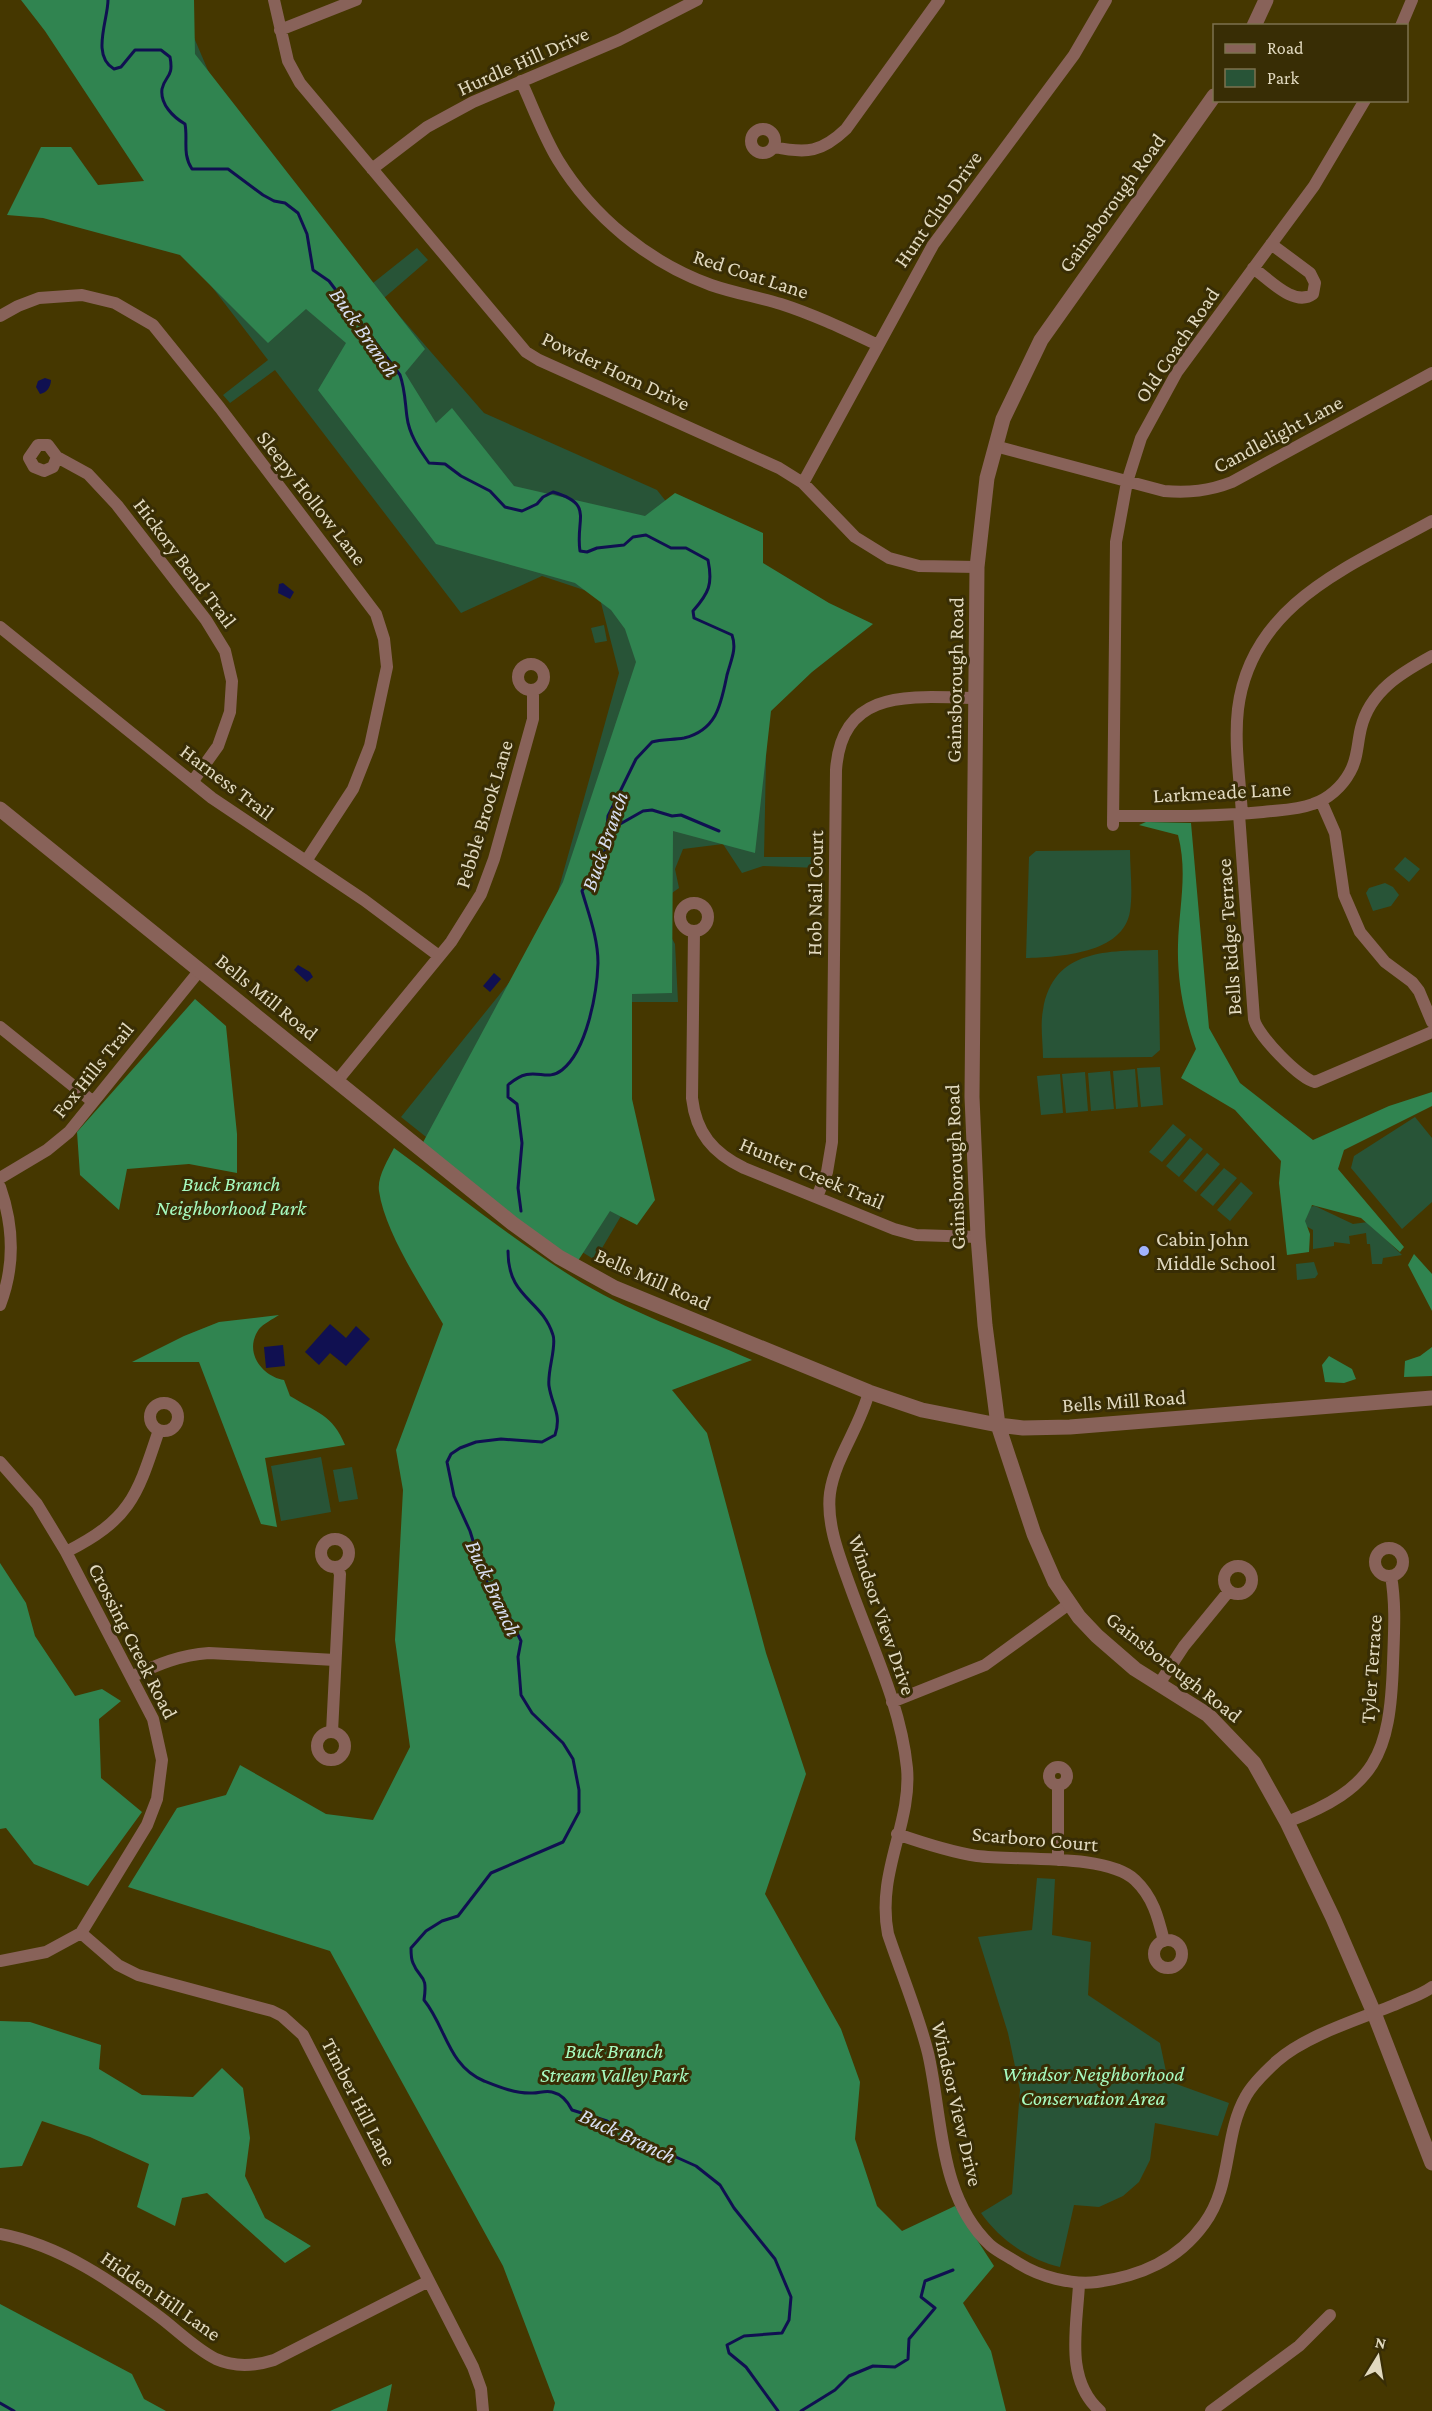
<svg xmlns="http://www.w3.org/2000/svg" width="1432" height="2411" font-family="'Crimson Pro',serif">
<rect width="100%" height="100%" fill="#453700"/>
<!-- green -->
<path fill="#285437" d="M178,0l43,101 152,182 44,-35 11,12 -44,38 100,115 173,77 45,57 65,165 -3,145h56v11l-57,-2 -21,7 -19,-29 -40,5 -8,20 4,19 -7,5 -7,33 10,18 3,58h-52l8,192 -39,66 -66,-41 -128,-102 144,-179 74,-265 -20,-78 -57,-19 -81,37 -186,-243 -45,33 -7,-8 45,-35 -102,-133z
M604,625l3,16 -12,2 -4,-15z
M1130,850c0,20 3,42 0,61 -6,43 -72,46 -104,47l3,-101 7,-6z
M1405,857l15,12 -11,13 -15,-13z
M1385,883l8,4 6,8 -8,11 -18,5 -7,-18 3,-5z
M1158,950l2,100 -8,7 -109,1c0,-15 -3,-33 0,-48 10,-62 66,-59 115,-60z
M1160,1067l3,38 -22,2 -4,-39z
M1135,1069l3,38 -22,2 -3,-38z
M1110,1071l4,38 -23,2 -3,-38z
M1085,1072l3,39 -22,2 -4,-39z
M1060,1074l3,39 -22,2 -4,-39z
M1415,1117l17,21v64l-30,27 -51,-61 3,-12z
M1173,1124l13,11 -24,27 -13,-10z
M1190,1138l13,11 -24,28 -13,-11z
M1207,1153l13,11 -24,28 -13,-11z
M1224,1168l13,10 -24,28 -13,-11z
M1241,1182l12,11 -23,28 -13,-11z
M1315,1206l38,18 15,-2 34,33 -19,3 -1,6h-10l-2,-20h-3l-1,-11 -17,3 1,8 -16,-2v4l-21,3v-19l-14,-8v-14z
M1314,1262l4,12 -3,4 -18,2 -1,-16z
M321,1457l10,55 -50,9 -10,-55z
M352,1467l6,32 -19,3 -6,-32z
M1037,1878l18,1 -3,56 39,7 -3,53 72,48 8,38 61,22 -11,33 -63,-13 -5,37 -11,22 -16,14 -24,11 -25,-2 -14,62c-32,-8 -60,-27 -79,-54l31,-19 8,-104 -12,-57 -30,-96 54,-7z"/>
<!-- forest -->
<path fill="#308450" d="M21,0h173l1,54 230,295 -20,24 31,50 16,-15 62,78 131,30 30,-23 88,40v30l66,40 44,21 -61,48 -41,39 -16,142 -82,-22 -1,162 -40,1v105l23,101 -18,25 -27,-14 -36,56 -154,-119 143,-266 73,-220 -11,-33 -14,-19 -36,-27 -139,-39 -118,-154 28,-47 -40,-34 -38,34 -88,-88 -137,-37 -36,-3 34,-68h30l27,38 46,-4 -99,-150z
M1146,822l45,1 18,205 31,55 73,57 76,-34 43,-14v14l-88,44 -6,19 66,78 -4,5 -39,-34 -49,-13 -7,16 5,13 -1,18 -22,3 -8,-72 2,-22 -46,-51 -54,-32 15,-29c-12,-33 -19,-68 -18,-104 1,-38 10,-72 0,-110l-39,-10z
M195,999l31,27 11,108v39l-48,-9 -62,5 -8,41 -39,-35 -3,-43z
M394,1148c59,43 115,89 177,128 54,35 122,58 181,84l-80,30 35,43 59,220 40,121 -41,120 76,135 19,53 -5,57 22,67 25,25 53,-25 39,60 -31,37 28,48 15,60h-453l2,-8 -52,-137 -173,-315 -202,-64 49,-79 49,-13 14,-30 86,49 47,6 37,-73 -15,-107 8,-150 -7,-40 47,-126c-21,-37 -58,-91 -64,-133 -2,-14 9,-31 15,-43z
M1414,1254l18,20v37l-24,-46z
M279,1315c-6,4 -16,9 -20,14 -16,23 3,47 25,51l6,16c26,16 43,19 55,49l-80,13 12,69 -16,-3 -62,-162h-67l52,-26 35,-14z
M1432,1347v29l-28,1 1,-16 15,-5z
M1329,1356l23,13 4,10 -12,4 -19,-1 -3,-17z
M0,1563l26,40 9,33 40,60 27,-7 19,12 -22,18 2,59 41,34 -54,74 -54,-22 -28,-36 -6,1z
M0,2021l30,1 71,23 -2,24 43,26 51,2 29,-29 21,20 7,50 -5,38 20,42 46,28 -26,17 -78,-70 -25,5 -7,28 -38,-19 12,-43 -59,-27 -48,-16 -20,45 -22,2z
M0,2304l132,70 12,25 22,12h-166z
M392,2384l-5,27h-57z"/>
<!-- water -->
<path fill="#101051" d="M45,378l6,2c0,6 -4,13 -11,14l-4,-7 2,-6z
M283,583l11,9 -4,7 -12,-6 1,-9z
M298,965l12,7 3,5 -6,5 -13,-12z
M494,973l7,6 -11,13 -7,-6z
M330,1324l16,14 10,-12 14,13 -24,27 -16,-13 -11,12 -14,-13z
M283,1345l2,21 -19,2 -2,-21z"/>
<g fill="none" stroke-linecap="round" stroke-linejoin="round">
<!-- stream -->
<path stroke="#101051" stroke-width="3" d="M108,0c0,20 -17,56 6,69l7,-2 14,-17h26l9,7c4,21 -5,18 -8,32 -2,15 11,28 23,35 3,16 -3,30 7,45h36l35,26 11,6 11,2 13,10 9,21 6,36 16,11 71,94c5,14 5,27 7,42 2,17 12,32 22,46l16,1 16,12 29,15 15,16 17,4 15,-7 6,-7 10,-5c42,12 22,27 27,59l7,1 10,-4 27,-3 9,-8 13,-2 25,13h15l22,12c5,24 1,33 -15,51l1,7 38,17c5,14 -1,25 -5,40 -6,29 -10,55 -43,63 -11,2 -22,1 -32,4l-16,17 -28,57 -3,35 -23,40c7,24 16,47 16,72 -1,30 -11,87 -36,107 -18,14 -28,-8 -54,15v12l9,7 5,39 -4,45 3,23
M606,832l37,-21 9,-1 20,6 9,-1 38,16
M508,1251c0,48 33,47 45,84 4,11 -6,36 -4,51 3,20 13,28 6,49l-13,7 -41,-3 -25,3 -16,6 -9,6 -4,8 7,34 16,35 12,39 9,22 14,16 16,33 -3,16 3,38 11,18 31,30 10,16 6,31v22l-16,30 -72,31 -33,43 -16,5 -16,10 -15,17c0,4 0,11 2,15 7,18 15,10 11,37 22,27 24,66 60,81 15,6 32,13 49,12 6,0 13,-3 19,-1 9,2 16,10 20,18l35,11 42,24 47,21 24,19 14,23 41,51 16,38 -2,23 -7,13 -38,3 -17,9 2,8 17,14 32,44
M0,2403l14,8
M801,2411l34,-21 14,-14 24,-10 22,1 13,-8 1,-20 26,-31 -14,-11 4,-16 28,-11"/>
<!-- minor -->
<path stroke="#886259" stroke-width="12" d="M274,0l14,61 12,22 226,269 13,8 240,108 24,15 52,54 34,21 30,8 58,1
M1401,26l11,-26
M280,30l76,-30
M521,81c12,26 22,54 37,79 35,57 90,102 153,125 23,8 47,12 70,19 34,11 65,26 97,41
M751 141a12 12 0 1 1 24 0a12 12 0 1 1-24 0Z
M774,147c33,7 48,5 72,-18l93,-129
M372,169l55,-42 46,-25 146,-62 78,-40
M1253,268c15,10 41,40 60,26l2,-11 -5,-10 -39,-29
M0,316l18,-10 21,-8 43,-3 33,8 38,22 67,83 156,206 8,25 3,28 -17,79 -17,43 -47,72
M995,446l169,45c25,2 45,0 68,-9l200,-109
M57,457l-4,10 -9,4 -10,-4 -5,-9 9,-13h10l9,12 31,17 29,31 89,115 19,31 7,30 -2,31 -12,34 -25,35
M803,483l130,-238 141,-190 32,-55
M0,627l212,171 152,102 75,56
M518 677a13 13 0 1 1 26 0a13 13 0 1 1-26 0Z
M1321,801l14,32 9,62 16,37 25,30 27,20 7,9 13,31
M1239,814l15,205c3,16 46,60 61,63l117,-50
M1242,814c-2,-34 -8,-71 -4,-105 13,-106 113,-143 194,-188
M1113,816c50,0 100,1 150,-4 17,-2 34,-2 50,-8 15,-5 29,-17 37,-32 8,-14 7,-28 11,-44 9,-37 40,-55 71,-72
M1113,825l3,-283 11,-60 14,-44 36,-66 137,-186 51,-86
M680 917a14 14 0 1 1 28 0a14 14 0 1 1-28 0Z
M694,931l-2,167c4,35 21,55 52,70l150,61 22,6 62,2
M0,1027l92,74
M337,1081l114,-139 30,-48 13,-35 39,-140v-29
M0,1178l47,-28 22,-18 131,-162
M0,1187c14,40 15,79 0,118
M817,1197l10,-25 5,-30 4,-372c6,-84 77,-73 140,-72
M869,1392c-9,35 -34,66 -39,101 -4,31 10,65 20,93 21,59 51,120 57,182 5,56 -31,104 -19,166 13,39 30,79 40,119 15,65 10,143 62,192 8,7 19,12 28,18 22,14 53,22 79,19 44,-6 81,-22 107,-58 29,-39 19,-88 42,-128 7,-13 20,-25 31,-35 28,-25 82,-42 117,-56 13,-6 27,-10 38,-18
M150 1417a14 14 0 1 1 28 0a14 14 0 1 1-28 0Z
M0,1462l37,42 29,48 87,167 9,41 -5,39 -10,26 -66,108 -35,19 -46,9
M321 1553a14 14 0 1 1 28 0a14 14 0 1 1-28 0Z
M1375 1562a14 14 0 1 1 28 0a14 14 0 1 1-28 0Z
M66,1552c65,-33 71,-56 93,-122
M1224 1580a14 14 0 1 1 28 0a14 14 0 1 1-28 0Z
M133,1676c26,-12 47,-21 76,-23l126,7
M1159,1684l25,-38 45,-55
M892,1702l93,-37 84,-61
M332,1732l8,-158 -3,-7
M317 1746a14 14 0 1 1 28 0a14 14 0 1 1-28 0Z
M1049 1776a9 9 0 1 1 18 0a9 9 0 1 1-18 0Z
M1058,1785v75
M1287,1822c89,-34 103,-67 106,-159 1,-30 3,-58 -2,-87
M897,1834c26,9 53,18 80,22 39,5 130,-3 158,24 18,17 23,37 29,61
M81,1933l37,32 20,10 134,36 10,5 21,19 170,332 8,22 2,22
M1154 1954a14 14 0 1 1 28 0a14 14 0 1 1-28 0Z
M0,2234c60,11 113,48 161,84 17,13 35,31 55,41 18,8 39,7 58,1l155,-79
M1079,2284c-2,43 -15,95 21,127
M1211,2411l88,-65 31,-31"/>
<!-- tertiary -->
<path stroke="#886259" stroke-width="15" d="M1254,26l12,-26
M1214,96l-173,244 -38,79 -16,59 -10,89 -5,530 6,140 7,88 13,100 36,109 21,48 24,35 18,19 38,33 73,46 46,48 33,59 46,96 41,95 58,150
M0,809l512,414 47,34 56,31 254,104 53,18 76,15 25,3 47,-1 362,-29"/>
</g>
<!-- markers -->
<circle fill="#a1b3fd" stroke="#382d05" stroke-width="2" cx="1144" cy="1251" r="6"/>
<g text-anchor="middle" stroke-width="6" stroke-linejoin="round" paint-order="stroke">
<!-- street labels -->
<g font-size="21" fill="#e1d9bf" stroke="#382d05">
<text transform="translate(523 61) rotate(-24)" y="7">Hurdle Hill Drive</text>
<text transform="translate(1112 203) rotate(-54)" y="7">Gainsborough Road</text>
<text transform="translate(938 209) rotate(-55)" y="7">Hunt Club Drive</text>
<text transform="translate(751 274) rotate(18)" y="7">Red Coat Lane</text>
<text transform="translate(1177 345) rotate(-56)" y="7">Old Coach Road</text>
<text transform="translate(616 371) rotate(25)" y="7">Powder Horn Drive</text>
<text transform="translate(1278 434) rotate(-28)" y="7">Candlelight Lane</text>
<text transform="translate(312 498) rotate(52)" y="7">Sleepy Hollow Lane</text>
<text transform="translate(185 563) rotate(53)" y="7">Hickory Bend Trail</text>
<text transform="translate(955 680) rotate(-89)" y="7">Gainsborough Road</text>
<text transform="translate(227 782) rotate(37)" y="7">Harness Trail</text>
<text transform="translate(1222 792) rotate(-3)" y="7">Larkmeade Lane</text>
<text transform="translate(484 814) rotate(-73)" y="7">Pebble Brook Lane</text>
<text transform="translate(815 893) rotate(-89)" y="7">Hob Nail Court</text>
<text transform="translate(1229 937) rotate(-94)" y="7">Bells Ridge Terrace</text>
<text transform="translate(267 997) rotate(39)" y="7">Bells Mill Road</text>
<text transform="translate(93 1070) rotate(-51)" y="7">Fox Hills Trail</text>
<text transform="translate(955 1167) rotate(-92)" y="7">Gainsborough Road</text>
<text transform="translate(812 1173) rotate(23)" y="7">Hunter Creek Trail</text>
<text transform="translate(653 1279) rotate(24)" y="7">Bells Mill Road</text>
<text transform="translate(1124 1401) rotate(-4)" y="7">Bells Mill Road</text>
<text transform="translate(882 1615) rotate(71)" y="7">Windsor View Drive</text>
<text transform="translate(133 1641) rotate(63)" y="7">Crossing Creek Road</text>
<text transform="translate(1174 1667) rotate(38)" y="7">Gainsborough Road</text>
<text transform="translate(1371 1669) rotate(-86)" y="7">Tyler Terrace</text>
<text transform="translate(1035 1839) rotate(5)" y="7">Scarboro Court</text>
<text transform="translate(359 2102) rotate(63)" y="7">Timber Hill Lane</text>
<text transform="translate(957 2104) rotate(77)" y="7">Windsor View Drive</text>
<text transform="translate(161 2296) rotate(35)" y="7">Hidden Hill Lane</text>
</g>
<!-- park labels -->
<g font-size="21" font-style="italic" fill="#a7fbc0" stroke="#382d05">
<text x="231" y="1191">Buck Branch<tspan x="231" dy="24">Neighborhood Park</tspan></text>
<text x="614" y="2058">Buck Branch<tspan x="614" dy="24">Stream Valley Park</tspan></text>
<text x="1093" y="2081">Windsor Neighborhood<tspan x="1093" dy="24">Conservation Area</tspan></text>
</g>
<!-- poi labels -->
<g font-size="21" fill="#e1d9bf" stroke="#382d05" text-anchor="start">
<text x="1156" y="1246">Cabin John<tspan x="1156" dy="24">Middle School</tspan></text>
</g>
<!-- water labels -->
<g font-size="22" font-style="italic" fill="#dae0f4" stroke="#382d05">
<text transform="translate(365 332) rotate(55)" y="8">Buck Branch</text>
<text transform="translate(604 841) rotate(-71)" y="8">Buck Branch</text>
<text transform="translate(494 1588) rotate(65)" y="8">Buck Branch</text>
<text transform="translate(628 2135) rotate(25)" y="8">Buck Branch</text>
</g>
</g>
<!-- legend -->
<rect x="1213" y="24" width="195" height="78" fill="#382d05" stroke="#7c724f" stroke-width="1.5"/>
<rect x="1225" y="44" width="30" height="9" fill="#886259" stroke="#7c724f" stroke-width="1.5"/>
<text x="1267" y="54" font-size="18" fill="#e1d9bf">Road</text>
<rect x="1225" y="69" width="30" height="18" fill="#285437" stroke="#7c724f" stroke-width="1.5"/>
<text x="1267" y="84" font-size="18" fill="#e1d9bf">Park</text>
<!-- north arrow -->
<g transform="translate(1378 2357) rotate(11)" stroke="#382d05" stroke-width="4.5" paint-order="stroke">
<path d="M0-4.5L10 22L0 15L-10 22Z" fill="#e1d9bf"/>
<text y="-9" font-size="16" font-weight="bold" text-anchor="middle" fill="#e1d9bf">N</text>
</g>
</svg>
